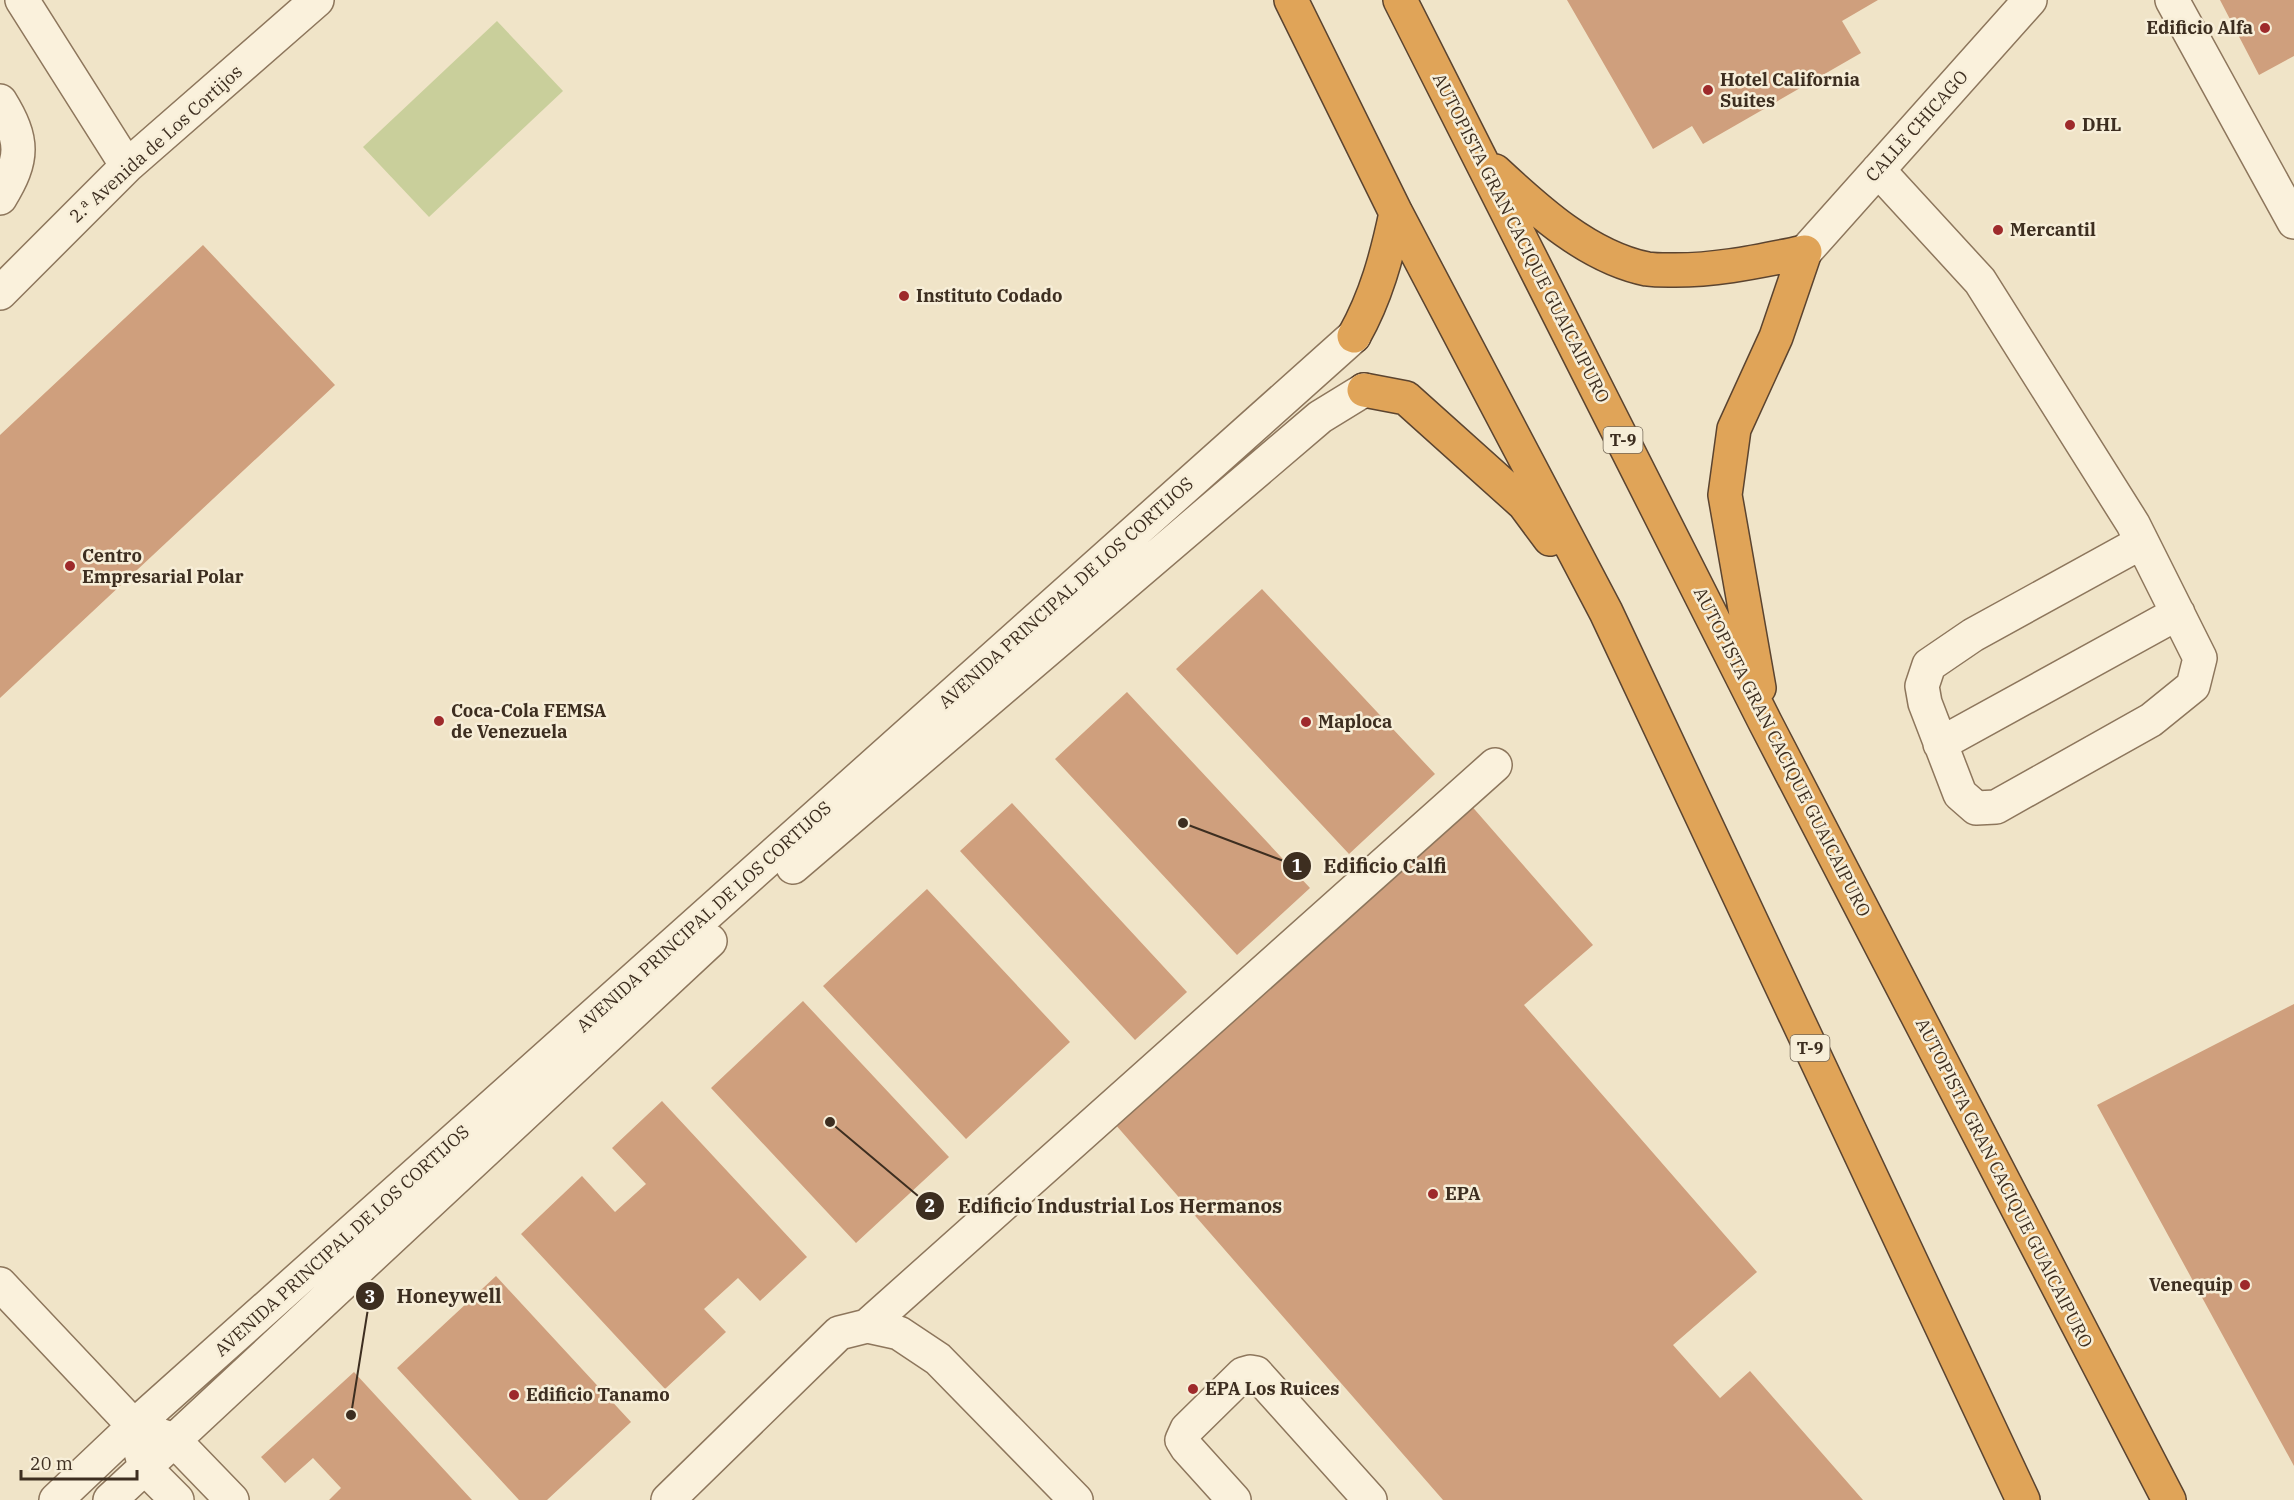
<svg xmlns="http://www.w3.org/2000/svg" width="2294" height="1500" font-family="'IBM Plex Serif',serif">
<rect width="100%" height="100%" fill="#f0e4c8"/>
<!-- green -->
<path fill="#c9cf9b" d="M497,21l66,70 -134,126 -66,-70z"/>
<!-- building -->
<path fill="#cf9f7d" d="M1567,0h311l-36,21 19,32 -158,91 -11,-18 -39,23z
M2220,0h74v56l-35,19z
M203,245l132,140 -335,313v-263z
M1262,589l173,185 -86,80 -173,-185z
M1127,692l183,196 -73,67 -182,-196z
M1012,803l175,189 -52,48 -175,-189z
M1469,803l124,142 -69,60 233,267 -84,73 47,53 30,-27 113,129h-420l-335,-384z
M927,889l143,153 -104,97 -143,-153z
M803,1001l146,156 -93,86 -145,-155z
M2294,1004v462l-197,-361z
M662,1101l145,156 -47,44 -22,-23 -34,31 22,23 -61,57 -144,-155 61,-58 33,36 31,-28 -34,-36z
M496,1276l135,146 -84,78h-28l-122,-132z
M354,1372l118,128h-143l12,-12 -28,-30 -28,25 -24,-26z"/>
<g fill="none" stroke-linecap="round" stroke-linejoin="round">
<defs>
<path id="minor" d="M22,0l105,166
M2172,0l122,222
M0,101c24,39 24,58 0,97
M1878,170l102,111 153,243 67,134 -7,28 -42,34 -155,87 -20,1 -16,-14 -35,-91 -3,-17 7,-21 44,-30 169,-93
M1805,252l225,-252
M0,293l127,-127 190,-166
M1940,744l238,-131
M793,867l527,-450 44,-27
M0,1284l134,142 40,14 58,60
M867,1326l628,-561
M140,1448l5,20 32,32
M56,1500l78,-74 1220,-1090
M110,1500l600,-559
M668,1500l171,-167 28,-7 32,7 39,26 138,141
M1234,1500l-47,-52 -5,-8 5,-11 56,-55 7,-2 6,1 114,127"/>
<path id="highway" d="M1291,0l105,213 210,399 417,888
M1400,0l365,722 404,778
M1495,171c42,39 93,86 152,98 7,1 15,1 22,1 47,1 91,-9 136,-18
M1354,336c22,-39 33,-80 42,-123
M1364,390l42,8 118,106 26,35
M1759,688l-34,-193 9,-66 42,-92 29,-85"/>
</defs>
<!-- minor casing -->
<use href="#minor" stroke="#8d765c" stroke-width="36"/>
<!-- highway casing -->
<use href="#highway" stroke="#5b4430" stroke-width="36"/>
<!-- minor -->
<use href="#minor" stroke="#faf1dc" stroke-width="33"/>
<!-- highway -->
<use href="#highway" stroke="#e0a458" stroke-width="33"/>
</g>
<!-- markers -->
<g fill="#9e2a2b" stroke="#f7eed8" stroke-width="2">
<circle cx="2265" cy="28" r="6"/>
<circle cx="1708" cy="90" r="6"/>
<circle cx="2070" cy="125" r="6"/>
<circle cx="1998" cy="230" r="6"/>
<circle cx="904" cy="296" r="6"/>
<circle cx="70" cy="566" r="6"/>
<circle cx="439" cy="721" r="6"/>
<circle cx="1306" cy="722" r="6"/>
<circle cx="1433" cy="1194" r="6"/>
<circle cx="2245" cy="1285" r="6"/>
<circle cx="1193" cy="1389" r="6"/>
<circle cx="514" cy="1395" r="6"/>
</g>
<g text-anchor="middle" stroke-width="5" stroke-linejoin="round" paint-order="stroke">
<!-- shield labels -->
<g fill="#f7eed8" stroke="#756857" stroke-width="1.5">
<rect x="1603.5" y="427" width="39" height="26" rx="4.5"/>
<rect x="1790.5" y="1035" width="39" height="26" rx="4.5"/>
</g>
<g font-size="16" font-weight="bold" fill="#3d2e20">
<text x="1623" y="446">T-9</text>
<text x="1810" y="1054">T-9</text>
</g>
<!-- poi labels -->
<g font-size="18" font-weight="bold" fill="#3d2e20" stroke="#f7eed8" text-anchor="start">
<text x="2253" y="34" text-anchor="end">Edificio Alfa</text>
<text x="1720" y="86">Hotel California<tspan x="1720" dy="21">Suites</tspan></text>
<text x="2082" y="131">DHL</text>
<text x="2010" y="236">Mercantil</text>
<text x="916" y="302">Instituto Codado</text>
<text x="82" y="562">Centro<tspan x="82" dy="21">Empresarial Polar</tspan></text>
<text x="451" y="717">Coca-Cola FEMSA<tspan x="451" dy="21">de Venezuela</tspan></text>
<text x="1318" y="728">Maploca</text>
<text x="1445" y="1200">EPA</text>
<text x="2233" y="1291" text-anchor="end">Venequip</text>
<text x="1205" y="1395">EPA Los Ruices</text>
<text x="526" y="1401">Edificio Tanamo</text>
</g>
<!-- street labels -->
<g font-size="18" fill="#3d2e20" stroke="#f7eed8">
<text transform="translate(1917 126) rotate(-48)" y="6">CALLE CHICAGO</text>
<text transform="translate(156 144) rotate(-42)" y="6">2.ª Avenida de Los Cortijos</text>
<text transform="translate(1521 238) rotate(63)" y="6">AUTOPISTA GRAN CACIQUE GUAICAIPURO</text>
<text transform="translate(1066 593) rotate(-42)" y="6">AVENIDA PRINCIPAL DE LOS CORTIJOS</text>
<text transform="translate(1782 752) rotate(63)" y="6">AUTOPISTA GRAN CACIQUE GUAICAIPURO</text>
<text transform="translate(704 917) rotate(-42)" y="6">AVENIDA PRINCIPAL DE LOS CORTIJOS</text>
<text transform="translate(2004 1183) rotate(63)" y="6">AUTOPISTA GRAN CACIQUE GUAICAIPURO</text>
<text transform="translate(342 1241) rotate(-42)" y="6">AVENIDA PRINCIPAL DE LOS CORTIJOS</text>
</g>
</g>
<!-- callouts -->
<path fill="none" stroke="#3d2e20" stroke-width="2" d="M1183 823L1297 866M830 1122L930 1206M351 1415L370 1296"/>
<g fill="#3d2e20" stroke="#f7eed8" stroke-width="2">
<circle cx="1183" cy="823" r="6"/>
<circle cx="830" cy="1122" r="6"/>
<circle cx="351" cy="1415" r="6"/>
<circle cx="1297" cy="866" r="15"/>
<circle cx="930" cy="1206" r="15"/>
<circle cx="370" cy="1296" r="15"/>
</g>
<g font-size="18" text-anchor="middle" font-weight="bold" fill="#fff">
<text x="1297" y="872">1</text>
<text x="930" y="1212">2</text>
<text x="370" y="1303">3</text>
</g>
<g font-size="20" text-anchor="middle" font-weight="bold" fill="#3d2e20" stroke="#f7eed8" stroke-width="5" stroke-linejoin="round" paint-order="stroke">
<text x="1385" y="873">Edificio Calfi</text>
<text x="1120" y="1213">Edificio Industrial Los Hermanos</text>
<text x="449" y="1303">Honeywell</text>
</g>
<!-- scale -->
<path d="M21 1470v9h116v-9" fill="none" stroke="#3d2e20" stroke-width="3"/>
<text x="30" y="1470" font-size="18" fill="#3d2e20" stroke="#f7eed8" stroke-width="4.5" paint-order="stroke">20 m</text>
</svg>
